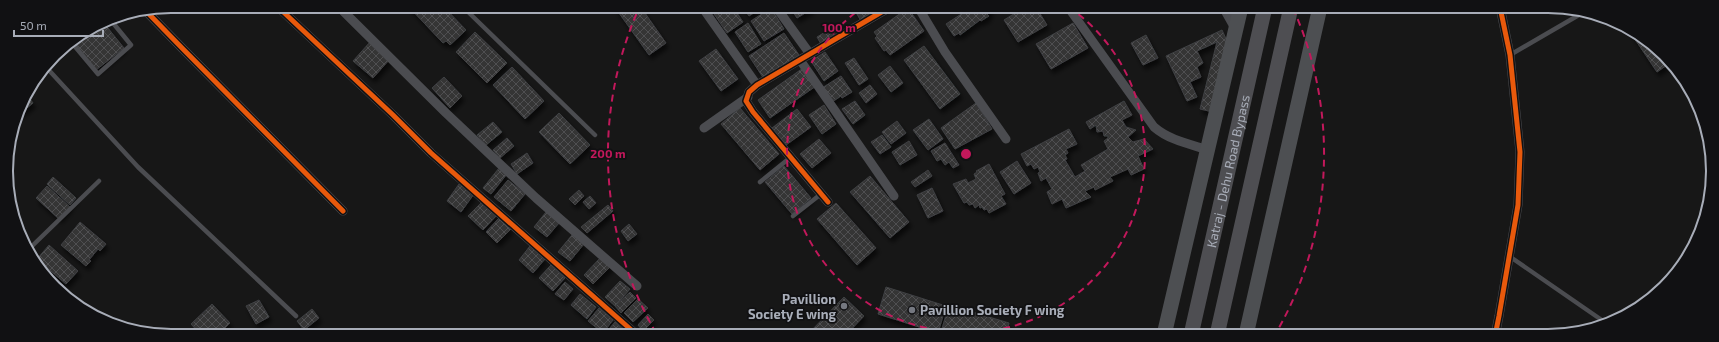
<svg xmlns="http://www.w3.org/2000/svg" width="1719" height="342" font-family="'Exo 2',sans-serif">
<defs>
<pattern id="building-cross-hatch" width="8" height="8" patternUnits="userSpaceOnUse"><rect width="8" height="8" fill="#353536"/><path d="M0 0l8 8M0 8l8-8" fill="none" stroke="#4f5051"/></pattern>
<filter id="shadow"><feDropShadow dx="2.5" dy="4.5" stdDeviation="2" flood-color="#0009"/></filter>
</defs>
<rect width="100%" height="100%" fill="#171717"/>
<!-- building -->
<path fill="url(#building-cross-hatch)" stroke="#3f4043" filter="url(#shadow)" d="M408,6h35l23,24 -16,15 -4,-4 -3,2z
M614,6h26l26,37 -17,12z
M712,7h21l10,15 -16,11 -17,-25z
M743,7h20l-14,9z
M790,7h20l2,2 -15,9z
M853,7h33l-25,14z
M972,7h17l2,4 -4,3 2,2 -8,5 -1,-1 -20,15 -1,-2 -5,3 -8,-12z
M1025,7h11l11,18 -29,17 -14,-22z
M771,8l13,21 -20,12 -13,-20z
M908,8l16,23 -34,24 -4,-5 -2,1 -9,-13 2,-2 -3,-4z
M103,22l21,26 -28,22 -23,-28z
M748,23l13,21 -13,8 -13,-20z
M1073,23l15,25 -37,21 -15,-25z
M1626,26l4,2 40,35 -13,9z
M830,29l5,7 -14,8 -4,-7z
M1222,30l5,11 -14,71 -13,-3 17,-67 -20,9 6,12 -6,4 4,10 -11,5 7,15 -10,4 -21,-45z
M475,32l32,31 -20,20 -31,-31z
M784,33l15,22 -35,24 -15,-23z
M1146,35l12,23 -15,7 -12,-22z
M370,42l20,17 -17,19 -20,-17z
M924,46l36,48 -20,15 -36,-49z
M716,49l22,30 -17,12 -22,-30z
M825,52l13,19 -14,10 -13,-20z
M854,58l14,21 -9,6 -14,-22z
M890,66l13,17 -12,9 -13,-17z
M512,67l32,34 -19,18 -32,-34z
M803,68l13,18 -46,32 -12,-18z
M841,76l11,16 -10,6 -1,-2 -9,6 -10,-14z
M444,77l18,19 -12,12 -18,-20z
M870,85l7,9 -11,9 -7,-10z
M27,95l6,8 -16,13 2,-8z
M855,101l10,14 -12,9 -11,-15z
M1124,101l8,14 -10,5 4,7 10,3 -8,7 5,5 11,-3 9,10 -15,7 6,13 -13,6 -3,-6 -18,8 3,4 -18,9 -1,-3 -9,4 6,6 -25,11 -4,-9 -10,5 -5,-12 5,-3 -6,-11 -5,3 -3,-8 2,-1 -2,-5 -4,2 -3,-5 -4,2 -6,-12 48,-25 8,15 -11,5 2,4 -3,2 2,4 -2,1 10,17 10,-6 -4,-6 27,-16 -4,-8 4,-3v-2h-4l-1,-5 -6,1 -1,-7 -6,4 -4,-7z
M976,103l16,26 -37,20 -14,-21z
M824,105l12,19 -14,10 -13,-19z
M740,108l39,46 -19,16 -39,-46z
M797,109l14,18 -25,18 -14,-17z
M559,113l31,32 -20,19 -31,-32z
M929,119l14,20 -15,11 -15,-20z
M897,121l9,12 -15,11 -9,-12z
M493,122l9,10 -16,13 -9,-10z
M882,135l9,12 -11,7 -9,-12z
M507,138l7,8 -14,12 -7,-8z
M819,139l12,14 -19,15 -12,-14z
M909,141l8,14 -17,10 -8,-13z
M945,143l14,22 -6,3 -4,-6 -4,3 -4,-6 -4,2 -6,-10z
M527,153l6,10 -16,11 -6,-10z
M1017,161l14,22 -17,11 -14,-22z
M989,164l16,30 -4,2 5,8 -17,9 -2,-4 -3,1 -2,-3 -2,1 -1,-3 -4,3 -2,-4 -4,1 -2,-3 -3,1 -11,-19 13,-5 2,4 8,-4 -2,-5 3,-2 -1,-1z
M784,166l27,32 -19,16 -27,-32z
M499,168l8,6 -16,20 -8,-6z
M928,170l4,6 -17,11 -4,-5z
M870,176l39,46 -19,16 -40,-46z
M53,177l23,21 -6,7 -23,-21z
M508,180l17,14 -14,17 -17,-14z
M459,184l15,10 -13,18 -14,-11z
M47,186l23,21 -11,12 -23,-21z
M932,188l11,23 -15,7 -11,-23z
M579,190l5,6 -9,9 -6,-6z
M590,196l6,7 -7,6 -6,-7z
M483,201l14,14 -14,15 -15,-14z
M836,203l40,45 -19,17 -40,-46z
M608,205l5,6 -26,22 -6,-6z
M546,212l13,11 -12,14 -13,-10z
M499,218l12,11 -14,14 -11,-11z
M80,222l26,22 -6,7 -2,-2 -9,11 2,1 -5,5 -25,-21z
M629,224l8,10 -9,7 -7,-10z
M572,235l12,9 -14,17 -12,-9z
M49,245l29,26 -12,13 -29,-25z
M530,246l15,13 -12,14 -14,-13z
M601,257l10,9 -18,18 -9,-9z
M551,265l14,13 -12,13 -14,-13z
M42,266l22,20 -4,4 -13,-10 -7,-12z
M620,281l10,8 -15,17 -10,-9z
M565,282l8,7 -9,11 -9,-6z
M886,287l60,19 -8,27 -60,-19z
M630,292l6,6 -15,15 -6,-7z
M580,294l16,13 -9,12 -16,-14z
M844,297l20,19 -18,19h-39z
M638,299l10,9 -15,14 -9,-9z
M259,300l10,17 -13,7 -10,-18z
M212,304l18,19 -12,12h-17l-10,-11z
M949,305l60,18 -3,12h-55l-10,-3z
M599,308l14,12 -10,13 -15,-12z
M312,309l7,9 -15,12 -7,-9z
M648,314l6,6 -11,11 -5,-6z
M615,322l13,12 -1,1h-21l-1,-1z"/>
<g fill="none" stroke-linecap="round" stroke-linejoin="round">
<!-- service -->
<path stroke="#4b4c50" stroke-width="4.5" d="M462,6l133,129
M72,43l26,31 33,-29 -22,-27
M1510,55l74,-43
M46,67l92,100 158,149
M760,182l31,-25
M793,216l28,-22
M29,249l70,-68
M1509,256l97,67"/>
<!-- minor -->
<path stroke="#4b4c50" stroke-width="9" d="M277,6l116,109 38,38 206,182
M338,6l108,107 90,85 101,88
M702,7l55,78
M776,7l34,47
M918,7l27,45 61,87
M1068,7l86,120c15,13 35,17 54,23
M1223,7l13,23
M146,11l36,37 161,163
M800,60l94,136
M704,128l44,-31
M828,202l-75,-90 -7,-11 3,-9 8,-7 133,-78
M1495,336l4,-20 19,-111 2,-53 -10,-97 -10,-48"/>
<!-- primary -->
<path stroke="#4d4f52" stroke-width="15" d="M1164,335l77,-328
M1246,335l74,-328"/>
<!-- trunk -->
<g stroke="#4e4e52" stroke-width="15">
<path id="s1" d="M1191,335l74,-328"/>
<path d="M1217,335l74,-328"/>
</g>
<defs>
<path id="cycleway" d="M277,6l116,109 38,38 206,182
M146,11l36,37 161,163
M828,202l-75,-90 -7,-11 3,-9 8,-7 133,-78
M1495,336l4,-20 19,-111 2,-53 -10,-97 -10,-48"/>
</defs>
<!-- cycleway casing -->
<use href="#cycleway" stroke="#111113" stroke-width="8"/>
<!-- cycleway -->
<use href="#cycleway" stroke="#e8590c" stroke-width="5"/>
</g>
<!-- distance rings -->
<g fill="none" stroke="#c2185b" stroke-width="2" stroke-dasharray="7 5">
<path d="M1069 7A179 179 0 1 1 863 7"/>
<path d="M656 333A358 358 0 0 1 639 8M1293 8A358 358 0 0 1 1276 333"/>
</g>
<!-- markers -->
<g fill="#757880" stroke="#111113" stroke-width="1.5">
<circle cx="844" cy="306" r="4"/>
<circle cx="912" cy="310" r="4"/>
</g>
<g text-anchor="middle" stroke-width="3.5" stroke-linejoin="round" paint-order="stroke">
<!-- street labels -->
<g font-size="13" fill="#a8adb8" stroke="#111113">
<text dy="5" stroke="none"><textPath href="#s1" startOffset="168">Katraj - Dehu Road Bypass</textPath></text>
</g>
<!-- poi labels -->
<g font-size="13" font-weight="bold" fill="#a8adb8" stroke="#111113" text-anchor="end">
<text x="836" y="304">Pavillion<tspan x="836" dy="15">Society E wing</tspan></text>
<text x="920" y="315" text-anchor="start">Pavillion Society F wing</text>
</g>
</g>
<!-- crop -->
<path d="M0 0H1719V342H0ZM171 13H1548A158 158 0 0 1 1706 171V171A158 158 0 0 1 1548 329H171A158 158 0 0 1 13 171V171A158 158 0 0 1 171 13Z" fill="#111113" fill-rule="evenodd"/>
<path fill="none" stroke="#a8adb8" stroke-width="2" d="M171 13H1548A158 158 0 0 1 1706 171V171A158 158 0 0 1 1548 329H171A158 158 0 0 1 13 171V171A158 158 0 0 1 171 13Z"/>
<circle cx="966" cy="154" r="6" fill="#c2185b" stroke="#111113" stroke-width="2"/>
<g font-size="12" text-anchor="middle" font-weight="bold" fill="#c2185b" stroke="#111113" stroke-width="3.5" stroke-linejoin="round" paint-order="stroke">
<text x="839" y="32">100 m</text>
<text x="608" y="158">200 m</text>
</g>
<!-- scale -->
<path d="M14 30v6h89v-6" fill="none" stroke="#a8adb8" stroke-width="2"/>
<text x="20" y="30" font-size="12" fill="#a8adb8" stroke="#111113" stroke-width="3" paint-order="stroke">50 m</text>
</svg>
